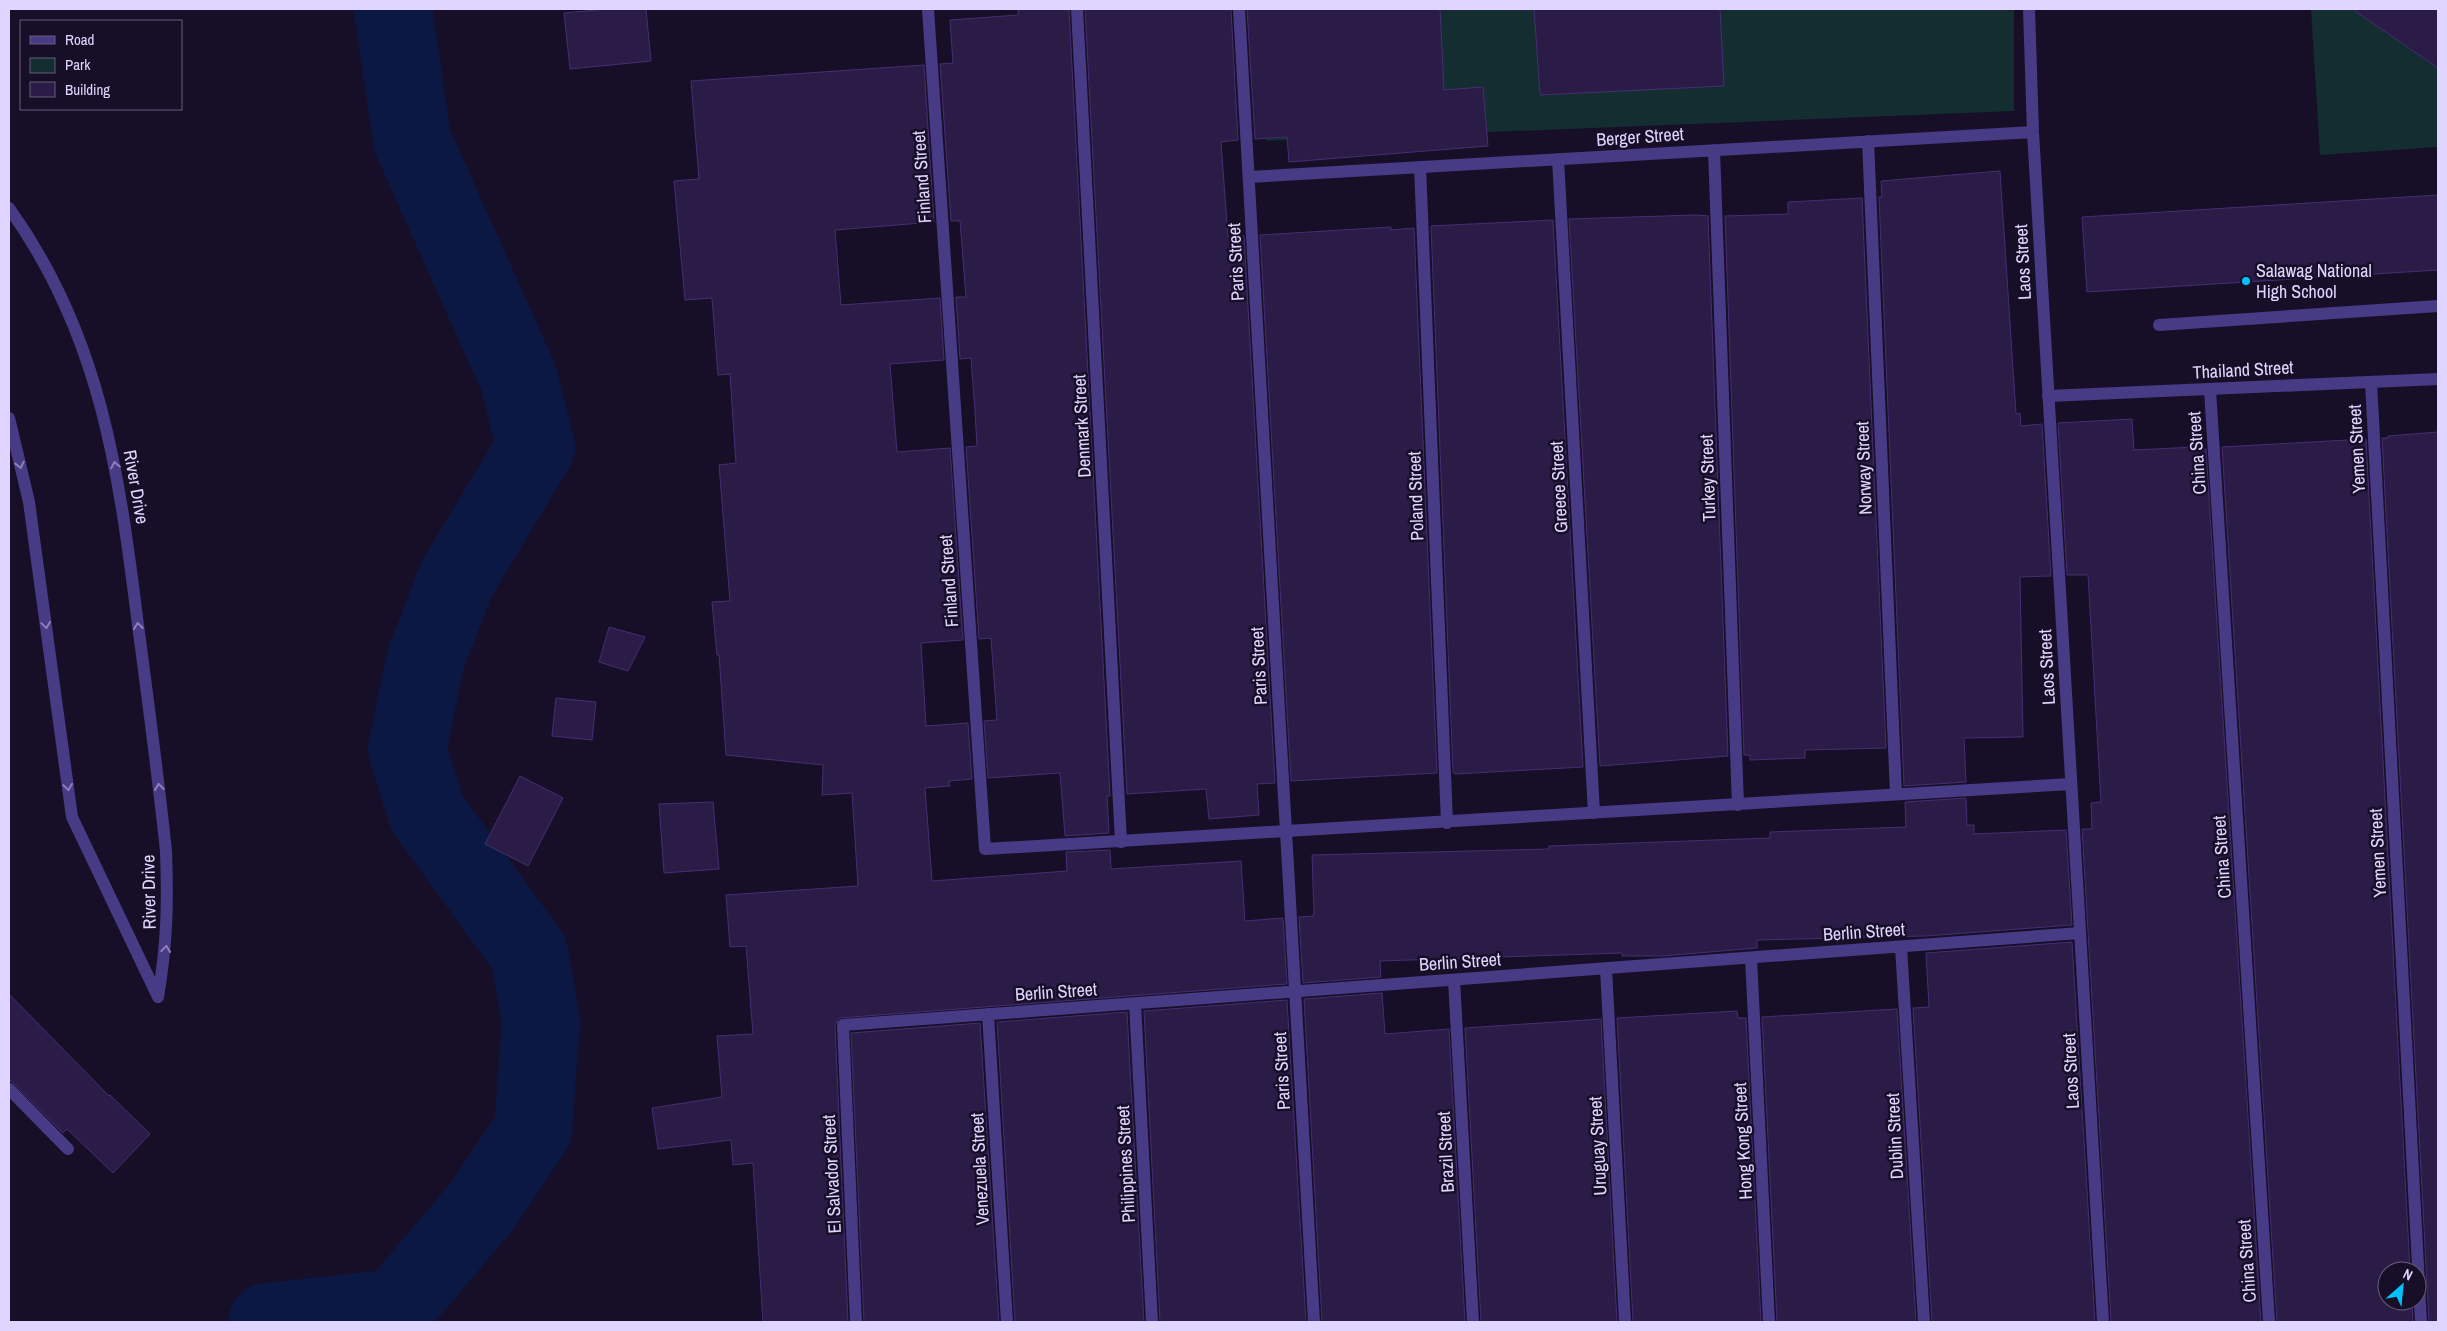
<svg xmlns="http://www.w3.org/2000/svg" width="2447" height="1331" font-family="'Archivo Narrow',sans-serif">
<rect width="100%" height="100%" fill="#170f27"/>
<!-- green -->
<path fill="#132d30" d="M1252,9h762v102l-748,30z
M2311,9h127v138l-118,8z"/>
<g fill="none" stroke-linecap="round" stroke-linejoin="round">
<!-- river -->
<path stroke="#0b1844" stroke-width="78" d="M267,1322l129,-14 86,-102 51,-76 8,-108 -12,-69 -102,-140 -20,-63 19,-92 31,-80 79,-131 -17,-68 -107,-239 -19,-131"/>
</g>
<!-- building -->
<path fill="#2b1c47" stroke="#452e73" d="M607,9h39l5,52 -81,8 -6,-56z
M1018,9h51l41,787h-3l2,37 -44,3 -5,-63 -72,5 -4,-57 13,-1 -6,-82 -12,1 -13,-192 11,-1 -2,-35 -4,-53 -11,1 -4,-62h10l-6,-76h-9l-11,-157 13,-1 -3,-43 68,-5z
M1085,9h146l7,131 -17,2 7,95 16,-1 31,547 -18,1 2,31 -50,4 -3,-30 -79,5z
M1247,9h193l4,81 39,-3 5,59 -199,16 -2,-25 -32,2z
M1534,9h186l4,77 -184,9z
M2352,9h86v59z
M924,65l10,157 -99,8 6,75 99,-7 4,62 -54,4 7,88 53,-4 13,192 -42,3 5,83 42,-3 4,56 -23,2 1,5 -25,2 7,93 135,-10 -1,-19 44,-2 1,19 130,-8 4,60 38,-3 4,66 -448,34 -4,7 13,297h-85l-10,-159 -20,2 -2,-25 -73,9 -6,-41 70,-11 -5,-61 36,-2 -7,-88 -16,1 -4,-52 132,-9 -6,-93 -30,2 1,-30 -97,-10 -7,-100h-2l-5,-53 18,-1 -11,-136 17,-2 -6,-89 -12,1 -6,-77 -27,2 -11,-119 25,-2 -8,-98z
M2000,171l16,243 4,-1 1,13 21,-2 9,152 -31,1 3,160 -59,1 2,44 -62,4 -25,-589h3l-1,-16z
M2438,195v75l-351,22 -5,-75z
M1862,198l24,550 -81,2v8l-55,2v-5h-6l-19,-539 63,-2v-12z
M1696,215l12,1 20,540 -128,10 -31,-547z
M1553,220l30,547 -128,7 -2,-2 -22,-546z
M1391,227v3l23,-2 23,545 -146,8 -31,-546z
M2132,419l2,31 62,-3v2h10l55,873h-150l-29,-493h10l-1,-26 10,-1 -13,-227h-21l-9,-152z
M2438,432v890h-9l-47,-884h6v-2z
M2366,439l44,832h-23v30h25l1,21h-136l-55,-875z
M609,627l36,10 -17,34 -29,-9z
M556,698l40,4 -4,38 -40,-4z
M520,776l43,22 -35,68 -43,-22z
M1966,798l1,27h7v9l92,-4 6,95 -146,11 -169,4v8l-94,8h-41v-3l-242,8 1,16 -78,6 -4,-66 14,-1 1,-3 -2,-58 237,-6v-3l221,-8v-6l136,-5 -1,-25z
M713,802l6,67 -55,4 -5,-69z
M2072,942l23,380h-163l-19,-314 16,-1 -3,-54z
M1382,993l3,41 64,-5 16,293h-143l-18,-323z
M9,994l100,102 1,-1 40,39 -37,39 -46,-44 -4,4 -54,-54z
M1287,1000l19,322h-146l-16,-311z
M1897,1009l19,313h-139l-15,-305z
M1737,1011l1,7h8l15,304h-128l-16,-304z
M1127,1012l17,310h-129l-18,-300z
M1601,1019l16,303h-136l-16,-294z
M980,1023l19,299h-135l-13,-289z"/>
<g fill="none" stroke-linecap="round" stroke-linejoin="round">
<!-- minor -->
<path stroke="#483b85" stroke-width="12" d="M928,9l57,840 1086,-65
M1077,9l44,833
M1239,9l75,1313
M2029,9l4,123 70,1190
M1868,141l28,653
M1714,150l24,655
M1558,159l36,654
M1420,167l27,656
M1249,177l784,-45
M9,208c92,128 110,265 129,417 10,75 20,150 28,226 2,53 1,93 -8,146
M2159,325l279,-19
M2371,382l50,940
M2210,390l59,932
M2048,396l390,-17
M9,418l20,84 43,315 86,180
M1901,947l23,375
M1751,958l18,364
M1606,969l19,353
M1454,980l19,342
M1135,1004l17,318
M988,1014l19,308
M9,1089l59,60
M856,1322l-13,-297 1237,-92"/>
</g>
<!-- one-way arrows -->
<defs><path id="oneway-chevron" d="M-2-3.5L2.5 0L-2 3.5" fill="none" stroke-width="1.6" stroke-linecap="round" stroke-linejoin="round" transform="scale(1.25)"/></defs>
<g stroke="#8c80bc">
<use href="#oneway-chevron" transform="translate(20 465) rotate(78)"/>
<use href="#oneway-chevron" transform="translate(115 465) rotate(-102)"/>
<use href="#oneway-chevron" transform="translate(46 625) rotate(82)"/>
<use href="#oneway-chevron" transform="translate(138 626) rotate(-97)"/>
<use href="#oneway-chevron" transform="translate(68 787) rotate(82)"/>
<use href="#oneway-chevron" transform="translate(159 787) rotate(-97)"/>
<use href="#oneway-chevron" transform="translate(166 949) rotate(-84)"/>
</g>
<!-- markers -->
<circle fill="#03c1fd" stroke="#170f27" stroke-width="2" cx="2246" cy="281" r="5"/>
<g text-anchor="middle" stroke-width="5" stroke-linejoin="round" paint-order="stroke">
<!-- street labels -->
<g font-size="18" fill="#e0d5ff" stroke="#170f27">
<text transform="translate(1640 137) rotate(-4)" y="6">Berger Street</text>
<text transform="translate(922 177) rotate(-94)" y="6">Finland Street</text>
<text transform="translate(1236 262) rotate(-93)" y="6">Paris Street</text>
<text transform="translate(2023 262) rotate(-93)" y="6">Laos Street</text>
<text transform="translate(2243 370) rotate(-3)" y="6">Thailand Street</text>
<text transform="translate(1082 426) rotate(-93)" y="6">Denmark Street</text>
<text transform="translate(2357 449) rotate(-93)" y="6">Yemen Street</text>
<text transform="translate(2197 453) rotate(-94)" y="6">China Street</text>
<text transform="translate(1864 468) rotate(-92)" y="6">Norway Street</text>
<text transform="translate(1708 478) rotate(-92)" y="6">Turkey Street</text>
<text transform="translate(136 487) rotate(80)" y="6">River Drive</text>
<text transform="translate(1559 487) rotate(-93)" y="6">Greece Street</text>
<text transform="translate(1416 496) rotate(-92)" y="6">Poland Street</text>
<text transform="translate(949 581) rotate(-94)" y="6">Finland Street</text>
<text transform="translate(1259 666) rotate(-93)" y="6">Paris Street</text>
<text transform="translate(2047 667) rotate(-93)" y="6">Laos Street</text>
<text transform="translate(2378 853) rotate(-93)" y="6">Yemen Street</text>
<text transform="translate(2222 857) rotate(-94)" y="6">China Street</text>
<text transform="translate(149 892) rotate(-91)" y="6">River Drive</text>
<text transform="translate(1864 932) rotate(-4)" y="6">Berlin Street</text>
<text transform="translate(1460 962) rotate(-4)" y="6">Berlin Street</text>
<text transform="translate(1056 992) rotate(-4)" y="6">Berlin Street</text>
<text transform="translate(1282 1071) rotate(-93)" y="6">Paris Street</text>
<text transform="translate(2071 1071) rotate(-93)" y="6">Laos Street</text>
<text transform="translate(1895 1136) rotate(-93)" y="6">Dublin Street</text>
<text transform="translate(1743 1141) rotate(-93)" y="6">Hong Kong Street</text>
<text transform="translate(1598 1146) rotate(-93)" y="6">Uruguay Street</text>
<text transform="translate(1446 1152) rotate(-93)" y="6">Brazil Street</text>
<text transform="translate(1126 1164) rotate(-93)" y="6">Philippines Street</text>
<text transform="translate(980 1169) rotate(-93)" y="6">Venezuela Street</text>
<text transform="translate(832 1174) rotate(-93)" y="6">El Salvador Street</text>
<text transform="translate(2247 1261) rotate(-94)" y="6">China Street</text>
</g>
<!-- poi labels -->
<g font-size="18" fill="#e0d5ff" stroke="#170f27" text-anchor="start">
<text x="2256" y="277">Salawag National<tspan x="2256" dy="21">High School</tspan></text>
</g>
</g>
<!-- border -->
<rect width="2447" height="1331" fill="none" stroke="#e0d5ff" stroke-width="20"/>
<!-- legend -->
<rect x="20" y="20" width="162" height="90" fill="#170f27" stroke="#675e7d"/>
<rect x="30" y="36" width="25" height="8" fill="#483b85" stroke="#675e7d"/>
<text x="65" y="45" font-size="15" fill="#e0d5ff">Road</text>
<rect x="30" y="58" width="25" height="15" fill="#132d30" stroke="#675e7d"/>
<text x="65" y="70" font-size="15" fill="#e0d5ff">Park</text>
<rect x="30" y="82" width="25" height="15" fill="#2b1c47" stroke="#675e7d"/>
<text x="65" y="95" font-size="15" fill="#e0d5ff">Building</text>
<!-- north arrow -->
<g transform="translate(2402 1286) rotate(27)"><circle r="24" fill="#170f27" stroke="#675e7d"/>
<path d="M0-4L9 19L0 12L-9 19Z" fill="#03c1fd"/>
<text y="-8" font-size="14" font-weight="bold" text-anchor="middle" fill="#e0d5ff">N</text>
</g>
</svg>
